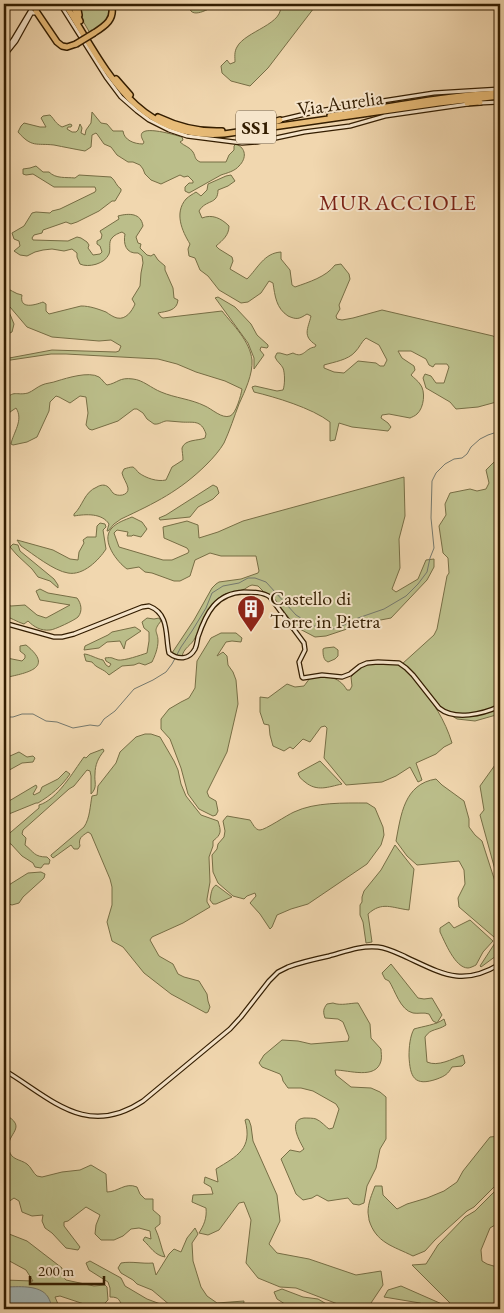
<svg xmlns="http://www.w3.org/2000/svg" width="504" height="1313" font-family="'EB Garamond',serif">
<rect width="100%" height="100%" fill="#f1d7af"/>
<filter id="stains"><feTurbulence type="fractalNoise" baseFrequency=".004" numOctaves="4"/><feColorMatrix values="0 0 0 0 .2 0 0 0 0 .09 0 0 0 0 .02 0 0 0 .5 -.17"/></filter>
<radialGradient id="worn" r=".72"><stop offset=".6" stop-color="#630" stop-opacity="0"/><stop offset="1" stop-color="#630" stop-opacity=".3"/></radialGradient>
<!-- green -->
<path fill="#bbbe8a" stroke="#776e45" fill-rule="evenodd" d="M81,4h27c5,15 -7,21 -18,29l-10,-17z
M189,4h29c-8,4 -29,18 -29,0z
M280,4h37l-49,64 -18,18 -19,-5 -9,-8 -1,-7 6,-6 3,4 5,-2c0,-5 -1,-10 2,-15 8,-16 49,-23 43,-43z
M92,112l9,11 6,1 6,7h10c1,9 11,13 20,13l1,-2c-14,-21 31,-7 38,-5l1,3 -3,2c4,4 10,5 13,10 3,5 1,7 7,10h26l3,-7 5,-5v-4l2,-2c10,4 11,14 3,22 -4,5 -12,7 -18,9 -11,6 -21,12 -32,18l-4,-2v-4l4,-4h4v-2l-5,-5 -4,1 -4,-2 -19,9 -10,-4 -6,-6 -2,-5 -3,-4 -7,-3h-5l-11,-7 -6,-8 -7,-3 -7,-10 -1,-1 -4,2 -1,12 -6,4c-11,-2 -21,-4 -31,-6 -18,-2 -22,3 -36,-13l3,-6 3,-3 16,4h6l-5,-9 2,-2 7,-1c5,5 5,8 12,12l8,-3 2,1 -1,2h-3l-1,2 5,3h4l2,-2 2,-6 2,4 -1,5 4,2 1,-5 5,-7z
M36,166l7,6h6c7,7 17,5 26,6l4,-3 32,2c5,4 5,9 10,12v2l-6,10h-3l-13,10 -22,11 -6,2 -5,-2 -23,8 -1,3 -8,2 -2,3 1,2 35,1 9,-4 4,1 6,4 2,3 -1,3 5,7 7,-1 2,-2 -2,-6 -3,-2v-3l4,-2 1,-4 -2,-4 19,-12 -1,-3c11,-3 23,-3 25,10l-7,11 2,6 3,1 -1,4 7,7 4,1 3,-2 4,6 7,6v4l8,18 1,10 4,2c-1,11 -11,11 -20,13l3,4 2,1 59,-7c11,14 28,30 30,49 1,14 -7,31 -13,44 -5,13 -9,26 -15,39 -4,7 -11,15 -17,21 -27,27 -52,39 -86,55l-7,5 -6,7h-1l2,-7c-7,-11 -23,-10 -35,-8v-2c9,-8 10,-22 23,-27 3,-2 8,-3 11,0 2,1 3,4 5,6 4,4 16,3 15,-5 -1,-5 -5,-10 -6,-15l2,-4c3,-1 6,-2 9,-2 2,1 4,4 6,6 7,5 18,9 27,7l6,-13 11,-7c0,-4 -1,-9 -1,-12 3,-9 16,-7 23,-10l1,-4c-5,-15 -13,-11 -25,-12 -4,0 -8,-1 -12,-1 -6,-1 -9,4 -15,3l-7,-5 -4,-6 -6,-4h-3l-16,12 -26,9 -3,-1 -3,-4 2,-12 -2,-16 -6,-1 -10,7 -11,-6 -3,-1 -6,6 -1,9 -12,26 -10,5 -14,3 -2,-1c2,-11 13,-24 5,-36l-6,4 -6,11v-22c10,-12 12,-5 24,-8 5,-2 9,-6 14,-8 4,-2 10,-2 15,-4 10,-3 32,-10 42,-4 3,2 5,6 8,8 11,-2 12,-8 26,-6 10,1 18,9 28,13 14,6 30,7 44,14 7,3 17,13 25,10 6,-2 11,-21 12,-27l-17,-8 -29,-9 -19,-8 -19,-5 -92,-5h-15l-47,7v-2l48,-9 64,2 3,-1 2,-5 -10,-6 -12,1 -47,-4 -25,-10 -17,-20h-3l7,17 -2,8 -8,4v-49c6,2 11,7 18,8 -3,15 13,10 21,7l3,2v7l3,3 32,-8c9,0 17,3 25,6 3,2 7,5 11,6 9,2 15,-7 18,-14l-3,-5 8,-13 1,-13 2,-10 -1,-7 -4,-3c-12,1 -15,-9 -13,-19l-3,-2c-3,1 -8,3 -10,6 -4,4 -1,11 -3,16 -4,10 -21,14 -29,10l-3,-7v-4l-5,-4 -8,2 -12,-2 -9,1 -8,2 -8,4 -7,-1 -6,-4 6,-5 -1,-5 -5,-2 -2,-6 12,-7 8,-13 4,-1 14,1 2,-2 8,-2 35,-17 1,-2 -1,-3h-41l-21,-13 -7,1 -3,-1v-5l7,-1z
M231,175l4,6 -7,5 -10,4c0,15 -12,9 -19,21l3,7c10,-4 19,0 27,8 0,9 -6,14 -13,20l3,3 13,8 1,4 -3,8 17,10c11,-11 17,-26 34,-27v7l9,11 2,15 3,2c14,-5 31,-10 40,-22l6,-1 8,10 1,5 -11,26 1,4 -4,7 1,3 5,1 11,-2 29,-8 111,26 7,5v60l-22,6 -22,2 -6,-7 -24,-14 -3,-10 2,-4 6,2 5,7h8l5,-16 -2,-3h-12l-2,3 -4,-2 -3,-6 -15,-8h-13l4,7 12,8 1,4 -4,5c3,3 7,6 9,9 6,7 4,24 -3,30 -2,2 -5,3 -7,4l-21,-4 -7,1 -1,3 7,5 3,4 -3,4 -36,-4 -13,-4 -4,17 -5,1v-19c-18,-14 -55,-25 -76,-30l-2,-5 3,-1 22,5 6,-1c2,-5 2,-17 0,-22 -2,-4 -6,-6 -8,-11l2,-4h3l7,2 6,-2c11,6 12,-5 22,-6l1,-2c-14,-9 -8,-16 -5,-29l-4,-2c-8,5 -10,6 -19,2 -12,-8 -13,-20 -15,-33l-4,-2 -8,12 -13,9 -7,1 -22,-13 -11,-14 -8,-6 -5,-12 -6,-2 -1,-7 2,-5c-8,-13 -16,-31 -4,-45 3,-3 7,-5 10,-7l5,4 6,-6 1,-6 18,-8zM366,338l13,7 8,15 -3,6h-4l-4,-3 -18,-2 -14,12 -10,-1 -10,-4v-3c10,-3 24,-5 31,-13 5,-5 6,-10 11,-14z
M218,297l17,10 16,17 6,11 11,10v2l-1,1 -6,-1 -1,3 4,5 -10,14v-11l-6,-15 -32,-44 -1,-1z
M500,459v253l-4,3 -21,6 -18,-2 -14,-9 -31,-39 -10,-7 32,-29 3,-6 10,-53 2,-3 -1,-15 -5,-5 -4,-27 7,-11 -1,-11 5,-11 20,-4 7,2 9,-2 3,-6 -3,-13 10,-10z
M404,477l1,39 -6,23 1,29 -8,21 4,3 22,-13 8,-19 8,-1v8l-7,13 -36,38 -26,5 -39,13 -11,1 -19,-10 -25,-32 -7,-3 -6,-6 -6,-1c-4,1 -6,4 -10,5 -6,3 -13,2 -19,5 -16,9 -20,29 -28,43 -3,7 -12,10 -13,19l-10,-4 22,-33 18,-32 4,-4 3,-2 22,-3 17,-6 1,-2 -3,-15h-35l-11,-3 -15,7 -5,16 -10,5h-6l-22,-8 -7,-1 -6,-5 -12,2c-10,-7 -26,-28 -16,-40 6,-7 14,-9 21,-12l10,5 5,7 -6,8 -8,-2 -1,1h-5l1,-4 -11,-2 -3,3 5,14 44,13h9l16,-7 1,-2 -2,-3 -23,-10 -1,-11 24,-6 11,4 1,13 19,-6 25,-11z
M213,485l4,2 2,6 -6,6 -15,8 -8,10 -30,3 -1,-2 7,-3z
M100,523l5,1 1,3 -3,3 3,19c-7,11 -23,27 -38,24 -14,-2 -35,-19 -47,-27l-4,-6 36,10 17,9 8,1 1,-8 5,-9 -1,-3 4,-3h9l1,-11z
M13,544l5,1 2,6 34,28 4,6v3l-8,-7 -12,-4 -6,-8 -15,-14 -7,-8z
M40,589l8,4 29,5c4,5 6,13 1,19 -3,3 -24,13 -28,13 -9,1 -16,-3 -22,-9l-4,3c-7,-2 -14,-7 -20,-8v-12l7,2 14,-1 12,10 9,3 24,-13 -30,-5 -4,-9z
M147,618l7,1 5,-1 2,3c-9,11 -3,10 -3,20 0,7 -3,15 -6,21l-7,3 -6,-2 -5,2 -12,1 -13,9c-6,-7 -12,-6 -17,-13l-6,-1 -2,-7c5,0 13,5 19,6l3,5 3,2 2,-3 -5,-3 -1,-3c8,-1 6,0 13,2 6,1 23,-5 29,-7l2,-12v-9l-5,-4 -2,-6z
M135,627l6,4 -15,10 -2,8 -4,-8 -13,1 -8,6 -15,2 1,-4 23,-11 4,-3z
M221,633h15l6,5 -1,4 -9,-1 -6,1 -9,14 6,-4 4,4 1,9 5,7 3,8 2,24 -11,48 -20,40 2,5 7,4 2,10 -2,4 -3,1 -14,-7 -11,-15 -7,-26 -11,-29 -9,-10v-10l8,-10 12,-7 8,-4 6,-10 2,-27 14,-23z
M26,645c30,24 -1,28 -22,33l1,-18 2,-2 15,3 3,-3v-3l-5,-4v-5z
M334,647l4,3v6l-3,3 -7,3c-5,-2 -5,-8 -5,-13l2,-1z
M370,664c10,0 23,-2 32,2 6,3 11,11 16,17 15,19 27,37 34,60l-8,4 -8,7 -20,9 6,17 -4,2 -8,-15 -14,9 -14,6 -36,3 -22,-27 3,-30 -2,-2 -4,1 -11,15 -7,-3 -10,10 -3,-2 -6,4 -11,-5 -3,-11 -1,-10 -5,-1 -4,-12v-15l8,1 19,-14 8,3 9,-1 6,-8c16,-2 28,-3 37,12h3l2,-4 -1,-9 9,-10z
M145,734h6l9,3 14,24 4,9 3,14 5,12 15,19 17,6c3,10 4,13 -5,20v5l-4,11 1,25 -3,17v3l3,5 -27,16 -31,14 -2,3 9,16 14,8 5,10 6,3 15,4 8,13 1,7 2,6 -2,5 -2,1 -35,-19 -27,-21 -21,-26 -11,-6 -5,-19 5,-17v-18l-2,-8 -19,-45 -3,-2c-6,4 -10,6 -8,14l-2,3h-4l-3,-4 -18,13 -2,-2v-1l33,-28c6,-9 6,-21 8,-31l5,-1 1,-9 18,-23 4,-11 16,-15z
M103,749l1,2c-6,7 -9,14 -9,23 -1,8 3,13 -4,20v-18l-1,-5 -3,-1 -13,16 -5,3 -46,41 -1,4 4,4 -1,7c9,7 9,12 22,12l3,3 -1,4h-5l-3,4 -6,-1 -2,-4 -11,-7 -11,-12 -3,-1 -4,2v-7l35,-30v-3c18,-5 34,-33 45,-48l2,1 4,-4z
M19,752l8,5 6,-1 2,2 -2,4 -11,1 -18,10v-12l6,-5z
M500,758v130l-20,-73 4,-5 -4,-24z
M320,761l22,23c-14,3 -25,8 -37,-2 -4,-3 -6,-5 -7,-9z
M66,771l4,3c-9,13 -19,21 -32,29h-2l-32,13v-12l32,-19 1,2 -4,7 1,1 6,-3 2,-5 16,-8z
M436,779l6,6 22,16 5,18v8l6,8 7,6 18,56v32l-6,8 -35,-30 -1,-9 7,-14 -1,-14 -5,-9 -42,4 -10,-9 -11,-15c5,-26 8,-57 40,-62z
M367,803l8,5 8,19 1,8 -3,10 -14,19 -59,40 -17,5 -14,6 -5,12 -2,2 -10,-15 -10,-11 6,-7 -1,-3 -8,3 -3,3 -11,-3 -15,-13 -5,-11 -1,-17 5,-6 1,-5 6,-7 1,-6 -2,-10 4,-5 23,4c3,4 5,10 10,10 5,0 27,-15 34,-18 21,-10 50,-9 73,-9z
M395,845l19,24 -5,41c-17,-2 -27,-9 -41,4l4,28 -6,1 -3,-21 -3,-7v-10l2,-3v-5l2,-6 17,-21z
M41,872l4,2 -1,4 -21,19 -4,6 -7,2 -6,-2 -2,-4v-11l24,-15z
M216,885l16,12 -16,7h-3l-3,-4c1,-5 1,-12 6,-15z
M470,920l23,21 -10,11 -7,13c-2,1 -6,3 -8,3 -13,0 -23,-26 -28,-36v-4l9,-6 5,6z
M495,943l5,4v6l-19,14 -1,-1z
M391,964l27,34 6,1 8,-1 10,17 -5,8 -4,-2 -4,-7c-5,-2 -11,0 -16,-1 -13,-3 -18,-23 -24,-32l-4,-2 -3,-6z
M333,1003c8,3 17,0 25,0l12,21 1,14 10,11c0,3 1,8 0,12 -5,19 -32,9 -46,9l1,5 15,12 20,1 9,4 6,5v42l-6,10 -4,19 -9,18 -3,17 -5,2 -6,-1 -5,-6 -20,3 -11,-6 -5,3 -9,2 -7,-6 -15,-35 9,-9 10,2 4,-3c-4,-7 -17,-29 0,-31 3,0 10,0 12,1 5,2 10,8 13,10l4,-1 6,-19 -3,-5 -23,-13 -12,-3h-13l-5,-7 -1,-4 -2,-3 -18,-7 -3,-4 5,-8 18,-15 16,1 13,3 37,-3 1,-4 -6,-15 -5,-3 -13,-1c-2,-6 -2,-9 2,-14z
M444,1019l2,6c-9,6 -15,3 -21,12l2,25c11,5 25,-3 36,-7l2,8 -3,3 -10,1c-4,7 -7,9 -15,12 -23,8 -27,-2 -28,-23 0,-9 1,-20 5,-27 10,-3 22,-4 30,-10z
M4,1114c26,14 1,19 5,36 2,10 11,9 18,14 4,3 6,9 10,12l5,1 20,-5 18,-2 11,-5 15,9 1,18c11,0 18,-10 30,-5l3,7 5,5h8v11l7,6v8l-5,4c5,10 6,20 10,29 -11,-2 -14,-10 -22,-17l2,-3 6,2 -1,-8 -11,-3 -8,1 -8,7 -9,4h-13l-6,-6 1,-9 4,-10 -14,-8 -18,14 -4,1v4l16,21 -2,3 -12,-2 -14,-15 -7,-5 -3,-7 1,-6 -11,1 -10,-4 -3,-11 -5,-3 -10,7z
M247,1119l2,1 2,6 2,15 24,54 3,26 -11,23 8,9 32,6 47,16 25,-4 2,14 -16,24h-19v-1l-52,-20 -16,-1 -22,-9 -12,-15 5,-43 -7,-18 -5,1 -20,27 -11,5 -9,-2c5,-8 8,-15 7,-25l-14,-6 1,-7 20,-1 -2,-7 -7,-4 1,-6 13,5 -2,-13c21,-13 37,-20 29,-49z
M500,1136v44l-2,3 -24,24 -7,4 -32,29 -10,11 -12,5c-20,-10 -37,-13 -44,-36 0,-2 -1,-6 -1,-8 0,-9 4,-18 7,-26h7l1,9 14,14 10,-5 20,-6 17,-7 13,-9 6,-11 27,-34z
M500,1184v38l-10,6 -9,22 1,11 5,3 13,4v41h-67l-13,-6 -36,-6 4,-7 13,-4 50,22 3,-1 -42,-42 14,-1 12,-19 27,-28 10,-6 19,-19z
M195,1228l3,6 -6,9 1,18 8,26 6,9 10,7 27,-2 -1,8h-58l-4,-3h-10l-19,-16 -15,-6 -4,-4 -12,-7 -3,-5 3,-5c11,-2 21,1 32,0l3,12 13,-21 5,-5 7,3 6,-14z
M4,1232l23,9 35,27c0,5 0,8 4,12l28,6 11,-1 2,2 1,13 -5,5 -17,4 -2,-5 -24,-8 -5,1 3,7 -3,5h-3l-16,-20 -32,-2v-7l29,1 -7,-11 -22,-12z
M90,1261l31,17 4,8 22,13 16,6 4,4h-21l-2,-2h-20c-6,-6 -3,-10 -14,-10v-9l-2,-6 -19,-12 -3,-7z
M282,1289l21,8 15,2 17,10h-47v-3l-11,-7 -3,-7z"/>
<!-- water -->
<path fill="#a1b6b7" stroke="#75796e" d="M4,1287c13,0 36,-3 44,10 2,3 3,8 5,11l-40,1 -3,-3 -6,-2z"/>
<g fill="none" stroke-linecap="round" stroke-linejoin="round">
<!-- stream -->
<path stroke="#75796e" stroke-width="1" d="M4,717h9l9,-3h11l13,7 11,1 16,6 17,-3 8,1 2,-1 4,-6 11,-8 19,-22 19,-9 13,-8 6,-8 9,-17 11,-16 14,-23 6,-15 11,-7 16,-3 9,-5h7l11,4 30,33 16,10 10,4h11l9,-3 16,-8 26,-9 22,-13 12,-12 9,-12 3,-14 4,-10 -3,-30 1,-37 4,-8 9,-9 9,-5 8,-1 5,-4 4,-7 9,-8 8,-4 12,-4"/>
<defs>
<path id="secondary" d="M60,4l46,73 15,20 16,14 12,9 20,10 18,6 55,7 15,-1 47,-10 46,-6 35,-10 83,-12
M31 10a3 3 0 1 1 6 0a3 3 0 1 1-6 0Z
M4,52l9,-12 18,-30
M4,56l12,-15 16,-29
M479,103l21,-1
M280,120l38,-9 116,-18 66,-4
M4,623l50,14h8l12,-3 68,-27 7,-1c21,8 16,30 20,47 9,7 20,7 26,-4 2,-4 2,-8 3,-12 8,-24 18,-44 46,-45 9,0 19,0 26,5l34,46 1,7 -6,12 3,15 1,1 19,-3 20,2 8,-3 10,-8 7,-3 11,-1 21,1 7,5 7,7 26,33c16,13 44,6 61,-2
M4,1070c47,28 82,69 139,31l87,-72 11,-12 28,-36 9,-9 10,-5c13,-5 27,-8 41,-11 15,-4 32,-11 49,-9 10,1 19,6 28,10 37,17 56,30 94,7"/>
<path id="highway" d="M65,4c40,63 70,137 159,130l215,-31 61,-7
M72,4l8,17
M36,11l21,31 5,4 5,1 9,-3
M79,15l-1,-5 2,-6
M94,33c11,-7 22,-14 17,-29
M116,79l14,16
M467,103l13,-1
M330,116c56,-8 114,-21 170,-23
M158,117c21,10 42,15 64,14
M261,126l19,-6
M243,128l22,-2"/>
</defs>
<!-- secondary casing -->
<use href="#secondary" stroke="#331d00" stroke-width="5.5"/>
<!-- highway casing -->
<use href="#highway" stroke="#331d00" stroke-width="8"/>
<!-- secondary -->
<use href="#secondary" stroke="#f6e5cb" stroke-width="3"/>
<!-- highway -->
<use href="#highway" stroke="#e8bc78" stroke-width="5"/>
<defs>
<path id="highway-bridge" d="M76,44l18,-11"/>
</defs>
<!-- highway-bridge casing -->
<use href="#highway-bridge" stroke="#331d00" stroke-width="8" stroke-linecap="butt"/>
<!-- highway-bridge -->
<use href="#highway-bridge" stroke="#e8bc78" stroke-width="5"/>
</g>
<!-- icons -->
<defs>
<symbol id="building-pin" viewBox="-11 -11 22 30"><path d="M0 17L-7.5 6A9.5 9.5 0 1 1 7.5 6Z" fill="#8f2418" stroke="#f6e5cb"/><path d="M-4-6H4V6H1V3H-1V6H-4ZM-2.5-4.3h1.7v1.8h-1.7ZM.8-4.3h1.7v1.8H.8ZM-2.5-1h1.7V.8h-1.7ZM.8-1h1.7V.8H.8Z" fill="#fff"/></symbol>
</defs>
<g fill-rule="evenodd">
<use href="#building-pin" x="235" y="593" width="32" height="43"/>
</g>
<g text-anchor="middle" stroke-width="4" stroke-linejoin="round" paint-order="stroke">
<!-- shield labels -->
<rect fill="#f6e5cb" stroke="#6e593d" stroke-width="1" x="236" y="110.5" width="40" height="33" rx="4"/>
<g font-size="19" font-weight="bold" fill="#331d00">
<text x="256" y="134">SS1</text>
</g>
<!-- street labels -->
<g font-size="20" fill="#331d00" stroke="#f6e5cb">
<text transform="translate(340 103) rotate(-8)" y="7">Via Aurelia</text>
</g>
<!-- poi labels -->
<g font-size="20" fill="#331d00" stroke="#f6e5cb" text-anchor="start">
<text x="270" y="605">Castello di<tspan x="270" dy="23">Torre in Pietra</tspan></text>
</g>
<!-- quarter labels -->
<g font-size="22" letter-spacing="1" fill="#7a1f14" stroke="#f6e5cb">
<text x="398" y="210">MURACCIOLE</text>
</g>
</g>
<!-- margin -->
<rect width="504" height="1313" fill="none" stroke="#f1d7af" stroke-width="20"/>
<rect x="5" y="5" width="494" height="1303" fill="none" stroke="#331d00" stroke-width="2.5"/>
<rect x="10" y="10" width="484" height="1293" fill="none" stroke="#331d00"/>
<!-- scale -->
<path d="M30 1276v8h74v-8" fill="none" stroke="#331d00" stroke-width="2.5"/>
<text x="38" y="1276" font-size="15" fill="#331d00" stroke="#f6e5cb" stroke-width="4" paint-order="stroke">200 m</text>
<rect width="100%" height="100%" filter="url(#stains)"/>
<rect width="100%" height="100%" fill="url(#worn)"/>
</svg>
